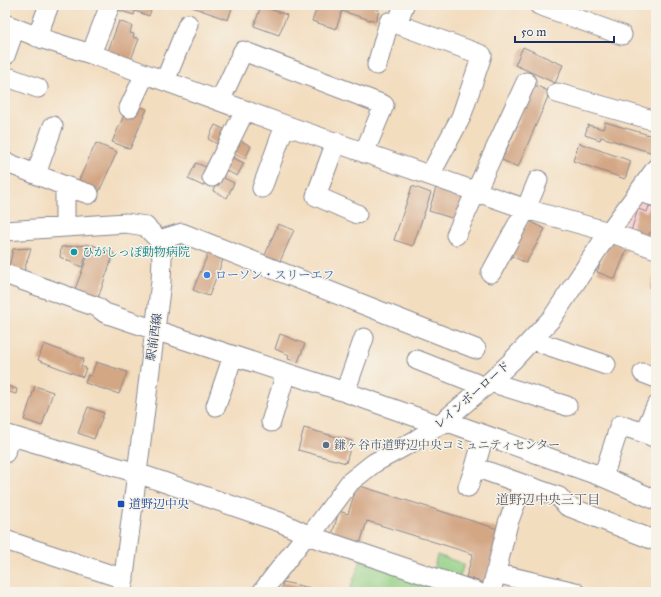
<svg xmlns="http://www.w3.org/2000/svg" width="661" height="597" font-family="'IM FELL Great Primer','Noto Serif JP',serif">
<rect width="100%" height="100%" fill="#f7f3e8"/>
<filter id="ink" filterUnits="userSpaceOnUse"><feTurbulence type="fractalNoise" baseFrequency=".025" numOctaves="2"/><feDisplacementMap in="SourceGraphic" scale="8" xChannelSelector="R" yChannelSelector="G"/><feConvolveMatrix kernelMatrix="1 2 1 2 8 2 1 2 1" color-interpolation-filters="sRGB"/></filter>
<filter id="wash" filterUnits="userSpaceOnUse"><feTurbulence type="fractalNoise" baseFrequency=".012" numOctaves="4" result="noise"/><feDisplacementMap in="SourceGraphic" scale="16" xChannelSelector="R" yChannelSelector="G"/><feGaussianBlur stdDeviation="0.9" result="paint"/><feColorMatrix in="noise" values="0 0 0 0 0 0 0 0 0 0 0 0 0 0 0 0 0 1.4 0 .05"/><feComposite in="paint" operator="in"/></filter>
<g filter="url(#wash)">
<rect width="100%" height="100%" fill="#f3ddbf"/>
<!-- built -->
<path fill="#f7d0cf" d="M656,181v63l-36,-17z"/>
<!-- green -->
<path fill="#93d086" stroke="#578072" d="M437,555l27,9 -5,15 -26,-8z
M361,560l75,24 -2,8h-85z"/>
<g id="blocks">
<!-- building -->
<path fill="#d3a684" d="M120,5h33l-4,11 -14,-5 -1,4 -16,-5z
M187,5h46l-5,15z
M299,5h10l-1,3z
M318,5h57l-1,3 5,2 -3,11 -6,-2v1l-28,-9 -6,18 -24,-8z
M261,6l26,9 -8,20 -25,-9z
M119,21l13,5 -2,7 4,1 -1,3 6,2 -9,23 -23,-8z
M523,47l40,18 -8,18 -40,-18z
M535,85l15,7 -32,75 -16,-7z
M136,105l11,4 -17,40 -18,-7 13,-29z
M605,122l51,15 -3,16 -52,-16 -1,3 -15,-5 3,-10 15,4z
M215,125l15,7 -7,15 -15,-8z
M237,139l14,7 -6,13 -15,-7z
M96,143l21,9 -19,42 -21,-10z
M579,143l52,18 -6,18 -52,-18z
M229,156l15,7 -7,13 -14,-7z
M196,163l15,6 -8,17 -15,-7z
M220,176l14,7 -7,15 -14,-7z
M412,186l19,7 -18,53 -19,-6z
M436,187l30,10 -8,23 -29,-9z
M649,206l7,2v26l-6,-2 -2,5 -17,-6 7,-22 9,3z
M529,221l16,8 -19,34 -16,-8z
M278,224l16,6 -16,36 -15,-6z
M610,241l17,8 -12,30 -18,-7z
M90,245l-8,22 -22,-10 1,-10z
M92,245l22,8 -16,45 -23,-9z
M31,248l-7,23 -15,-4 4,-18z
M209,251l15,6 -15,39 -16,-6z
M656,270v21l-6,-3z
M280,334l25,10 -7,18 -10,-3 1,-4 -14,-6z
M44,344l40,15 -3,7 5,2 -3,9 -45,-17z
M96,362l31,10 -8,22 -34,-11 3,-8 3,1z
M5,385l12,4 -1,5 -7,-2 -4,11z
M35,386l18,6 -11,34 -18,-6z
M88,407l16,6 -10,26 -16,-6z
M304,428l48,13 -6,22 -48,-13z
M357,485l144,45 -17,53 -18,-6 7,-23 -106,-33 -7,23 -28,-9 7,-24 9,3z
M283,582l41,9v1h-43z"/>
</g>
</g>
<g filter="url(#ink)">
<use href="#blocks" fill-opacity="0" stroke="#87868e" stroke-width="1"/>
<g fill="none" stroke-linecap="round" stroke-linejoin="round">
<defs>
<path id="minor" d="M404,5l-7,19 85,31 -21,62 -31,58
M539,5l83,30
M5,24l38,15 48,15 194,71 241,84 83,23 47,17
M37,37l12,-32
M91,54l19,-49
M5,56l10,-28
M377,65l12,-43 8,2
M5,76l33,12
M165,81l23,-57
M557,93l99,28
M220,101l23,-50 141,54 -20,48
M129,108l16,-34
M336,142l-20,54 41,18
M5,162l60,24v40
M36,174l17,-48
M212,177l33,-67
M65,186l24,8
M262,188l23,-63
M639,192l17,5
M5,231l121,-8 19,3 14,14 3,18 -1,24 -39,310
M456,235l70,-153
M159,240l23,-7 294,116
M491,273l35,-64 12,-29
M5,274l92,33 8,6 62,21 178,58 94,33 12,-2 152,54 53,23
M532,340l74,25
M417,360l68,27
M643,373l13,5
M490,382l77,24
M345,392l19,-54
M216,406l17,-50
M271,422l15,-49
M644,433l12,-27
M5,434l132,39 143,49 30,14 167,56
M484,435l-9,32 84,30 8,9 89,35
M5,453l4,-17
M603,477l17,-52 24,8 12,5
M468,487l7,-20
M5,540l119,39
M495,573l80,19
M262,592l41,-53 7,-3 40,-54 24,-19 42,-23 23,-15 51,-43 22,-21 40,-43 57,-86 47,-64
M491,592l17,-69 15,-39"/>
</defs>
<!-- minor casing -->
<use href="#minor" stroke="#87868e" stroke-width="21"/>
<!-- minor -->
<use href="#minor" stroke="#fff" stroke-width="19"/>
</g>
</g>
<!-- markers -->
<circle fill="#0f9aa8" stroke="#f7f3e8" stroke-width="1.5" cx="74" cy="252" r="4"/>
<circle fill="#3f7fe0" stroke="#f7f3e8" stroke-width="1.5" cx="207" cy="275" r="4"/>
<circle fill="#5c6f8a" stroke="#f7f3e8" stroke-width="1.5" cx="326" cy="445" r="4"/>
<rect fill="#1a4fb4" stroke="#f7f3e8" stroke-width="1.5" x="117" y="500" width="8" height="8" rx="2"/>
<g text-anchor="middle" stroke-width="3" stroke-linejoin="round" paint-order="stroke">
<!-- culture labels -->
<g font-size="12" fill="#0d838f" stroke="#f7f3e8" text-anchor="start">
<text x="82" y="256">ひがしっぽ動物病院</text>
</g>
<!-- shop labels -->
<g font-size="12" fill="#366cbe" stroke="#f7f3e8" text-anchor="start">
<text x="215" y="279">ローソン・スリーエフ</text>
</g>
<!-- street labels -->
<g font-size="12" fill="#1b2f5e" stroke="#f7f3e8">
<text transform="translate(154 337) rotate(-82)" y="4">駅前西線</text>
<text transform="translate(472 395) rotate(-41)" y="4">レインボーロード</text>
</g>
<!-- service labels -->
<g font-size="12" fill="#4e5e75" stroke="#f7f3e8" text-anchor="start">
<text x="334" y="449">鎌ヶ谷市道野辺中央コミュニティセンター</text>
</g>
<!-- transit labels -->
<g font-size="12" fill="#164399" stroke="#f7f3e8" text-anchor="start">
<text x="129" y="508">道野辺中央</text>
</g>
<!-- neighbourhood labels -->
<g font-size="13" fill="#5b596b" stroke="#f7f3e8">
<text x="548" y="504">道野辺中央三丁目</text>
</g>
</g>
<!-- margin -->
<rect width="661" height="597" fill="none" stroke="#f7f3e8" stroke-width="20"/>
<!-- scale -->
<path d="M515 36v6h99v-6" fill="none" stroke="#1b2f5e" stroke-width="2"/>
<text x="521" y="36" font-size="12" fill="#1b2f5e" stroke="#f7f3e8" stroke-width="3" paint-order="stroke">50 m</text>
</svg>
